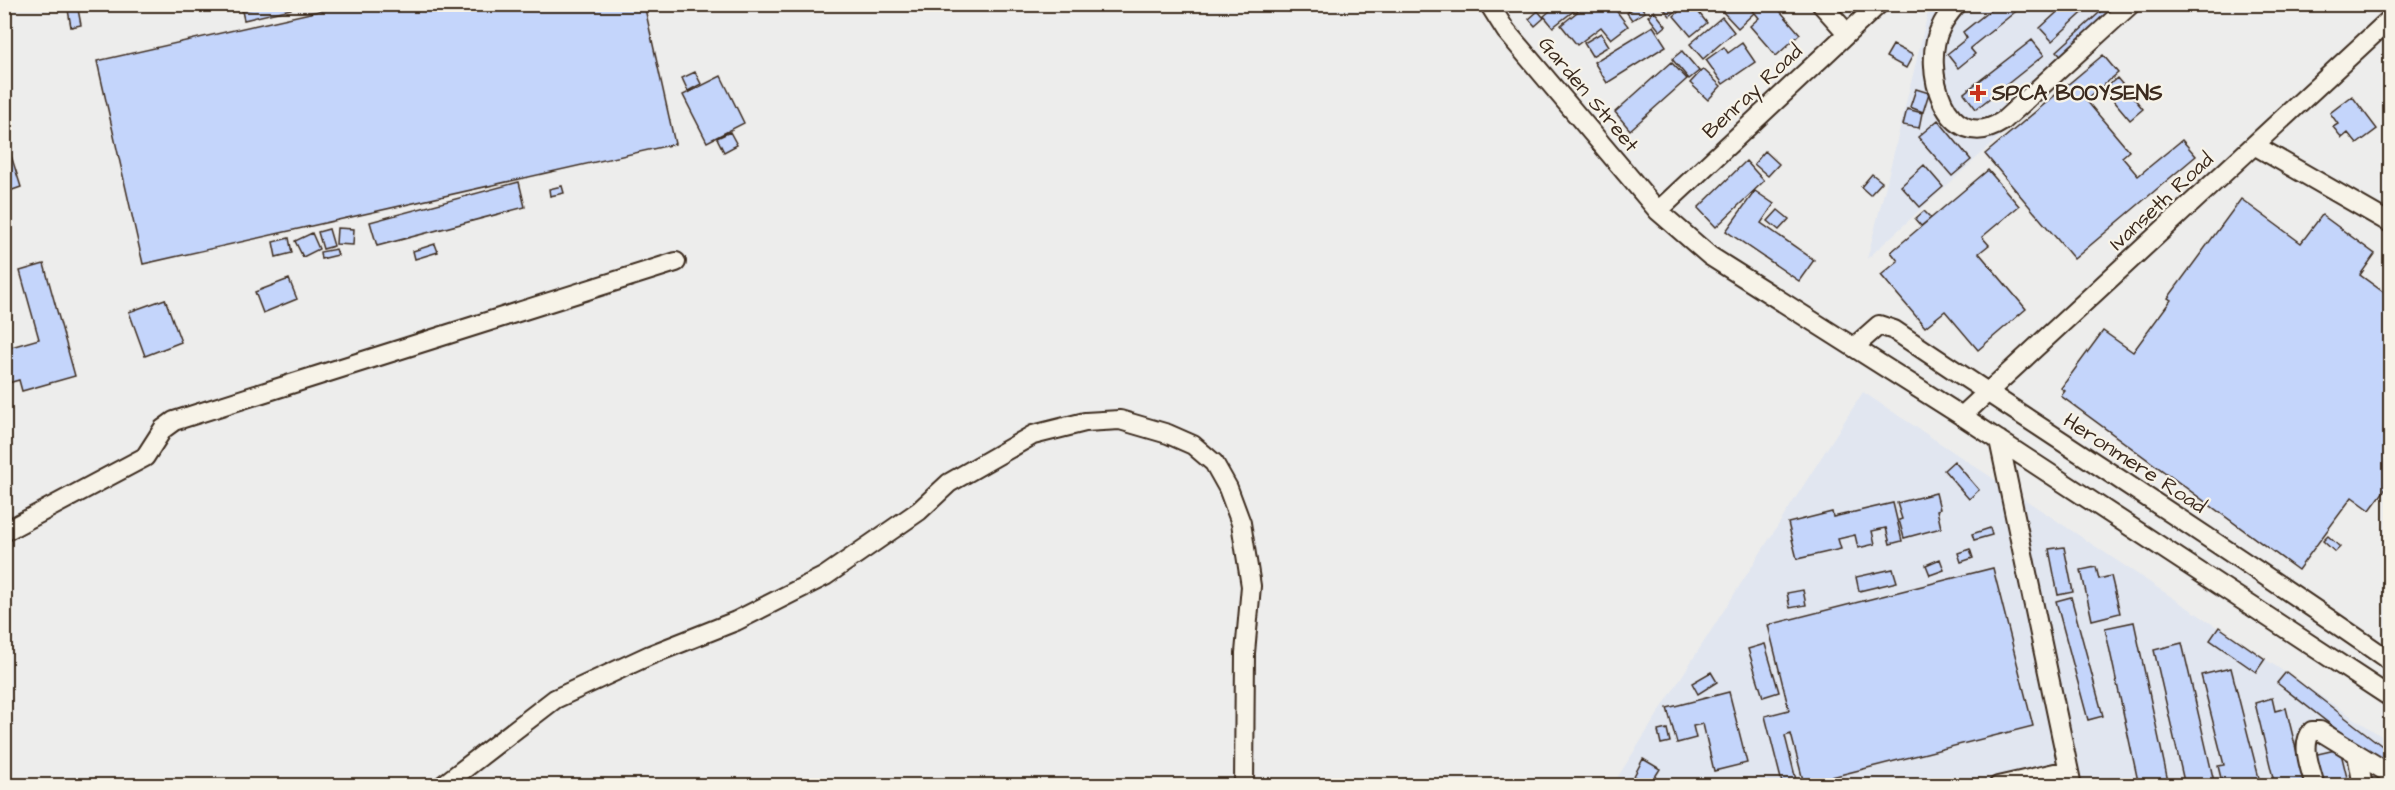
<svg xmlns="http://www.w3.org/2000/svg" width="2395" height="790" font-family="'Architects Daughter',sans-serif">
<rect width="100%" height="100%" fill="#ededec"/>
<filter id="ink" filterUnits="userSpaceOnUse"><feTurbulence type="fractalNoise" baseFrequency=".0167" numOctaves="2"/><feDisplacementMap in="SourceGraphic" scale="12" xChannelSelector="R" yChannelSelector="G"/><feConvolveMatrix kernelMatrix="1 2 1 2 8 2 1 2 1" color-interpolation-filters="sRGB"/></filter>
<g filter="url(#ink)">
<!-- built -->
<path fill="#e1e6f0" d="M1930,5h213l-276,254 20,-78z
M1863,392l527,350v43l-778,1z"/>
<!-- building -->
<path fill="#c4d5fb" stroke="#3b2a1e" stroke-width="1.5" d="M67,4h10l4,21 -10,2z
M269,4h21l1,5 -47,11 -2,-9z
M350,4h294l31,140 -532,120 -46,-203z
M1558,4l22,2 -27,21 -9,-11z
M1558,4l22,2 -27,21 -9,-11z
M1587,4h24l17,22 -17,13 -10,-12 -24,18 -16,-20z
M1587,4h24l17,22 -17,13 -10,-12 -24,18 -16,-20z
M1639,4l6,8 -13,8 -5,-7z
M1639,4l6,8 -13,8 -5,-7z
M1660,4h24l-14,12z
M1660,4h24l-14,12z
M1687,4h5l15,19 -16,13 -17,-20z
M1687,4h5l15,19 -16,13 -17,-20z
M1728,4h18l8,9 -16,15 -16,-17z
M1728,4h18l8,9 -16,15 -16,-17z
M1748,4h26l26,30 -24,22 -26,-30 9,-8z
M1748,4h26l26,30 -24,22 -26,-30 9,-8z
M1998,4h27l-55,44 5,6 -17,14 -11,-14 20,-16 -4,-6z
M1998,4h27l-55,44 5,6 -17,14 -11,-14 20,-16 -4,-6z
M1998,4h27l-55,44 5,6 -17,14 -11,-14 20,-16 -4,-6z
M1998,4h27l-55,44 5,6 -17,14 -11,-14 20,-16 -4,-6z
M2066,4h26l-40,37 -12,-13z
M2066,4h26l-40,37 -12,-13z
M2066,4h26l-40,37 -12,-13z
M2066,4h26l-40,37 -12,-13z
M2109,4h20l-64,56 -8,-9z
M2109,4h20l-64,56 -8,-9z
M2109,4h20l-64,56 -8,-9z
M2109,4h20l-64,56 -8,-9z
M1538,11l6,7 -9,8 -6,-7z
M1538,11l6,7 -9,8 -6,-7z
M1654,11l12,15 -6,5 -12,-15z
M1654,11l12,15 -6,5 -12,-15z
M1722,17l12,15 -31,27 -13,-15z
M1722,17l12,15 -31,27 -13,-15z
M1653,26l13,20 -59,37 -13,-21z
M1653,26l13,20 -59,37 -13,-21z
M1601,33l8,13 -17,10 -8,-13z
M1601,33l8,13 -17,10 -8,-13z
M2032,40l12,15 -68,54 -12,-16z
M2032,40l12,15 -68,54 -12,-16z
M2032,40l12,15 -68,54 -12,-16z
M2032,40l12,15 -68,54 -12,-16z
M1742,43l13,19 -32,22 -17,-24 18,-13 4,6z
M1742,43l13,19 -32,22 -17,-24 18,-13 4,6z
M1893,45l20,10 -7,13 -20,-11z
M1893,45l20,10 -7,13 -20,-11z
M1682,51l17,20 -10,8 -17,-20z
M1682,51l17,20 -10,8 -17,-20z
M2103,55l15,18 -32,27 43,51 -7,6 16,19 44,-36 14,16 -122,103 -89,-105z
M2103,55l15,18 -32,27 43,51 -7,6 16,19 44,-36 14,16 -122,103 -89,-105z
M2103,55l15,18 -32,27 43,51 -7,6 16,19 44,-36 14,16 -122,103 -89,-105z
M2103,55l15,18 -32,27 43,51 -7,6 16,19 44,-36 14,16 -122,103 -89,-105z
M1671,62l16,17 -57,51 -15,-18z
M1671,62l16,17 -57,51 -15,-18z
M1703,69l18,17 -13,14 -18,-17z
M1703,69l18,17 -13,14 -18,-17z
M695,72l6,12 -13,7 -6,-13z
M721,76l23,47 -37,19 -24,-47z
M2117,78l26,31 -13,11 -26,-31z
M2117,78l26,31 -13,11 -26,-31z
M2117,78l26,31 -13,11 -26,-31z
M2117,78l26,31 -13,11 -26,-31z
M1916,89l13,4 -6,19 -13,-5z
M1916,89l13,4 -6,19 -13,-5z
M2352,96l25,33 -20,15 -9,-11 -6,5 -9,-11 5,-3 -8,-11z
M2352,96l25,33 -20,15 -9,-11 -6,5 -9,-11 5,-3 -8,-11z
M2352,96l25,33 -20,15 -9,-11 -6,5 -9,-11 5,-3 -8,-11z
M2352,96l25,33 -20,15 -9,-11 -6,5 -9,-11 5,-3 -8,-11z
M1907,109l15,4 -3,15 -16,-3z
M1907,109l15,4 -3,15 -16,-3z
M1938,120l33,40 -19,16 -34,-39z
M1938,120l33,40 -19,16 -34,-39z
M730,132l7,13 -13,7 -7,-14z
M8,146l13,41 -17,6v-46z
M1765,151l14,13 -11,12 -14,-12z
M1765,151l14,13 -11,12 -14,-12z
M1746,161l18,20 -48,46 -18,-19z
M1746,161l18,20 -48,46 -18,-19z
M1924,165l19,22 -23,20 -19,-21z
M1924,165l19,22 -23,20 -19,-21z
M1988,170l31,36 -37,31 7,8 -10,8 47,56 -48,41 -33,-39 -20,16 -44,-52 17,-14 -7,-9z
M1988,170l31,36 -37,31 7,8 -10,8 47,56 -48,41 -33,-39 -20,16 -44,-52 17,-14 -7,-9z
M1872,174l10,8 -12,13 -9,-8z
M1872,174l10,8 -12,13 -9,-8z
M519,182l6,25 -148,39 -7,-24z
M562,186l2,7 -14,3 -1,-7z
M1755,191l19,13 -13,19 53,37 -15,21 -73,-50z
M1755,191l19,13 -13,19 53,37 -15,21 -73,-50z
M2241,199l60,44 21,-28 53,39 -15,21 30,22v186l-20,27 -18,-13 -54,73 -237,-174 4,-5 -4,-3 42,-57 30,21 38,-52 -3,-2z
M2241,199l60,44 21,-28 53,39 -15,21 30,22v186l-20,27 -18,-13 -54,73 -237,-174 4,-5 -4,-3 42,-57 30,21 38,-52 -3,-2z
M2241,199l60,44 21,-28 53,39 -15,21 30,22v186l-20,27 -18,-13 -54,73 -237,-174 4,-5 -4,-3 42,-57 30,21 38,-52 -3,-2z
M2241,199l60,44 21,-28 53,39 -15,21 30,22v186l-20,27 -18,-13 -54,73 -237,-174 4,-5 -4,-3 42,-57 30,21 38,-52 -3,-2z
M1778,210l11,9 -10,11 -11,-9z
M1778,210l11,9 -10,11 -11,-9z
M1924,211l7,7 -10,8 -6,-7z
M1924,211l7,7 -10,8 -6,-7z
M337,228l17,1 -1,16 -17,-1z
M329,229l5,17 -11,3 -5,-17z
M312,233l7,16 -16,8 -8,-16z
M289,238l3,15 -16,4 -3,-15z
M435,244l3,8 -23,7 -2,-8z
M336,249l2,6 -17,4 -1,-7z
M44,264l31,112 -53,15 -3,-11 -14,4 -1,-35 35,-10 -19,-68z
M289,279l8,20 -34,14 -8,-21z
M165,299l16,43 -36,14 -16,-44z
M1954,461l25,29 -10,9 -25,-29z
M1954,461l25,29 -10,9 -25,-29z
M1936,493l4,16 -3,1 4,18 -37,10 -5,-18 3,-1 -5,-16z
M1936,493l4,16 -3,1 4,18 -37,10 -5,-18 3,-1 -5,-16z
M1893,503l9,38 -12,3 -4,-16 -14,3 3,13 -17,4 -3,-13 -17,4 3,10 -44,10 -9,-36 44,-11 1,5z
M1893,503l9,38 -12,3 -4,-16 -14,3 3,13 -17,4 -3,-13 -17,4 3,10 -44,10 -9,-36 44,-11 1,5z
M1990,528l2,7 -18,5 -2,-6z
M1990,528l2,7 -18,5 -2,-6z
M2328,536l12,11 -5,5 -12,-11z
M2328,536l12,11 -5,5 -12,-11z
M2328,536l12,11 -5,5 -12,-11z
M2328,536l12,11 -5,5 -12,-11z
M2064,547l9,45 -15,3 -9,-46z
M2064,547l9,45 -15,3 -9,-46z
M1970,549l3,9 -12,4 -3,-9z
M1970,549l3,9 -12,4 -3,-9z
M1940,559l4,11 -14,5 -4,-10z
M1940,559l4,11 -14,5 -4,-10z
M2096,567l3,12 12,-3 9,37 -28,7 -11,-50z
M2096,567l3,12 12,-3 9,37 -28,7 -11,-50z
M1993,568l40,158 -229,58 -13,-50 -6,2 11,44 -14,3 -17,-67 24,-6 -21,-85z
M1993,568l40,158 -229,58 -13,-50 -6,2 11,44 -14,3 -17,-67 24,-6 -21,-85z
M1893,569l4,13 -38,9 -3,-14z
M1893,569l4,13 -38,9 -3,-14z
M1803,590l3,15 -16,3 -3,-15z
M1803,590l3,15 -16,3 -3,-15z
M2071,597l32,119 -15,4 -32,-119z
M2071,597l32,119 -15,4 -32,-119z
M2134,622l35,164h-30l-34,-158z
M2134,622l35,164h-30l-34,-158z
M2219,627l46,32 -9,13 -46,-32z
M2219,627l46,32 -9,13 -46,-32z
M2219,627l46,32 -9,13 -46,-32z
M2219,627l46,32 -9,13 -46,-32z
M2182,643l33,143h-30l-31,-136z
M2182,643l33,143h-30l-31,-136z
M1765,644l14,48 -16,5 -15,-48z
M1765,644l14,48 -16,5 -15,-48z
M2231,668l30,118h-38l-5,-20 6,-1 -23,-90z
M2231,668l30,118h-38l-5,-20 6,-1 -23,-90z
M1711,672l6,10 -19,12 -6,-11z
M1711,672l6,10 -19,12 -6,-11z
M2286,672l104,80v8l-5,7 -108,-84z
M2286,672l104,80v8l-5,7 -108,-84z
M2286,672l104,80v8l-5,7 -108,-84z
M2286,672l104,80v8l-5,7 -108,-84z
M1729,692l18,71 -33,8 -11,-47 -10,2 3,12 -19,5 -10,-35z
M1729,692l18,71 -33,8 -11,-47 -10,2 3,12 -19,5 -10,-35z
M2272,698l3,13 11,-3 19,78h-30l-20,-83z
M2272,698l3,13 11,-3 19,78h-30l-20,-83z
M2272,698l3,13 11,-3 19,78h-30l-20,-83z
M2272,698l3,13 11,-3 19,78h-30l-20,-83z
M1667,729l3,13 -9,2 -3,-13z
M1667,729l3,13 -9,2 -3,-13z
M2340,749l9,37h-29l-7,-31z
M2340,749l9,37h-29l-7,-31z
M2340,749l9,37h-29l-7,-31z
M2340,749l9,37h-29l-7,-31z
M1643,759l17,10 -10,16 -16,-9z
M1643,759l17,10 -10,16 -16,-9z"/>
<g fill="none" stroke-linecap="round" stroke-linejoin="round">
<defs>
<path id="minor" d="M1489,4l17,27 152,180 52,45 252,160 428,281
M1821,4l26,29
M1957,4c-6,7 -13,15 -16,23 -21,39 5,131 62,94l128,-117
M2254,145l136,78
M1658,211l221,-207
M1854,347l25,-22 15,5c165,111 333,217 496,331
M1962,416l428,-397
M1999,440l73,346
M4,532l141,-75 18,-28 11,-8 502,-159
M2357,754l6,32
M442,786l113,-87 95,-44 86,-34 89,-45 94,-65 30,-28 84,-48 52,-13 35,-2 48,14 25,11 21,18 14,25 13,35 10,63 -6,67 -1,133
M1998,786l70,-16
M2315,786c-4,-17 -15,-41 -3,-55h8l70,43"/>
</defs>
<!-- minor casing -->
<use href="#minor" stroke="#3b2a1e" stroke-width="22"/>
<!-- minor -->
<use href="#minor" stroke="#f7f3e8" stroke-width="18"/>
</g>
</g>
<!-- markers -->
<path fill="#c8321e" stroke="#f7f3e8" stroke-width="2" d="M1975 84h6v6h6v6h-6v6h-6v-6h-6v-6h6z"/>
<g text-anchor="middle" stroke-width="4.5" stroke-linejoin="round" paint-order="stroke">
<!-- street labels -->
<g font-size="21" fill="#3b2a1e" stroke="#f7f3e8">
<text transform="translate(1752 91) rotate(-43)" y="7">Benray Road</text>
<text transform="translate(1589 94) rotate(50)" y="7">Garden Street</text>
<text transform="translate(2161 201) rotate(-43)" y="7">Ivanseth Road</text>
<text transform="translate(2135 463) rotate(33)" y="7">Heronmere Road</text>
</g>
<!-- poi labels -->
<g font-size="21" font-weight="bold" fill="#3b2a1e" stroke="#f7f3e8" text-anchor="start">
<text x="1992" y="100">SPCA BOOYSENS</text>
</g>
</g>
<!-- margin -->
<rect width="2395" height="790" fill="none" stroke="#f7f3e8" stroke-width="24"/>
<rect x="12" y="12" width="2371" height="766" fill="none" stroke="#3b2a1e" stroke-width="2" filter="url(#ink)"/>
</svg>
